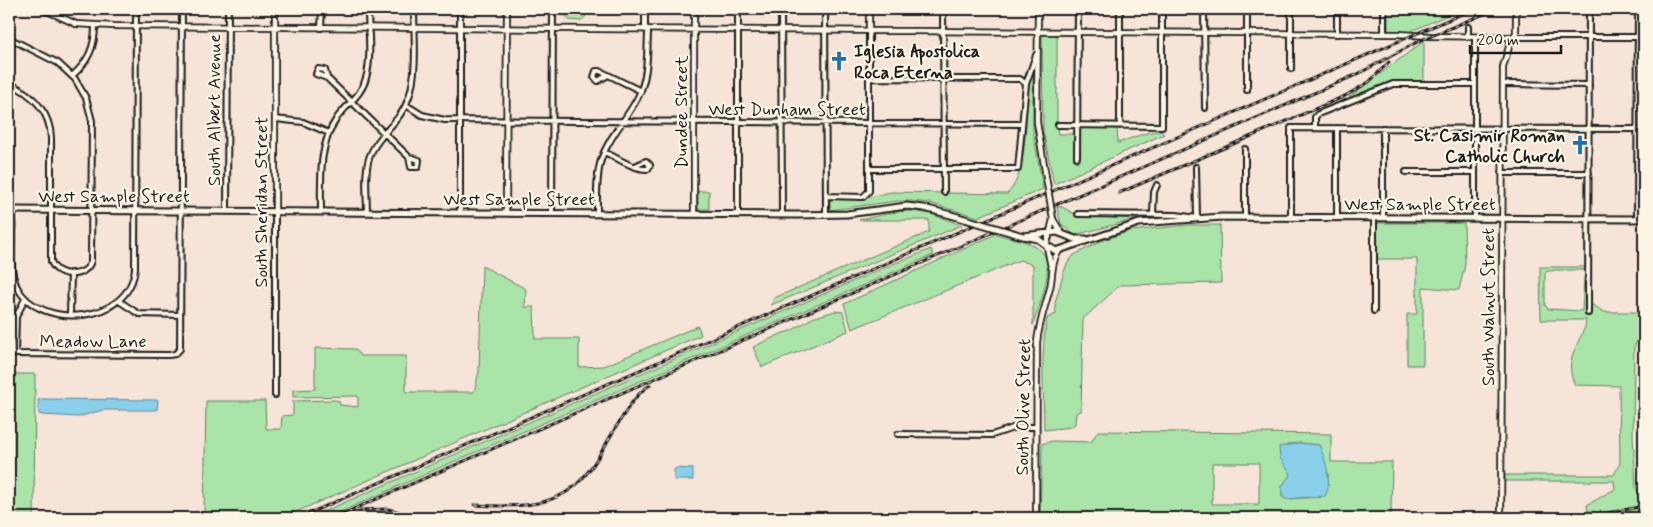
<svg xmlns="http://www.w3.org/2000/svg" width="1653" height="527" font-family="Mynerve,sans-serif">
<rect width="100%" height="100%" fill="#f5e4d7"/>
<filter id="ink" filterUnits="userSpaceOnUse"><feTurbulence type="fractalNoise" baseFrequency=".02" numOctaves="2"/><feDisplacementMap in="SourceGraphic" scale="10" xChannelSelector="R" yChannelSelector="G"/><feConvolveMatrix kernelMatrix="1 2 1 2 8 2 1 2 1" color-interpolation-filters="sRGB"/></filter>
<g filter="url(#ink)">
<!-- green -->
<path fill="#aae4a9" stroke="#638062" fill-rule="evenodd" d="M562,9h18l6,7 -5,5 -12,-1 -7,-8z
M1388,9h73l-52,23h-21z
M1045,34l12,1v93l1,6h16l2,28 4,-1v-34l37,1 1,15c12,-4 29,-12 42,-12l4,3 -110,50 -11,-53 -1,-95z
M1424,41v40h-32l-42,18 -1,-2z
M1035,62v60l8,56 -9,-53 -1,-50v56l10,58 -65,28 -49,-14 -16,-2h-16l-67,9v-12h35l26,-6 116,2c27,-25 13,-101 28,-132z
M698,191h11v18h-11z
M1057,207h5l16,9 58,3 -61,16 -14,-11z
M913,211l18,3 31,11 -191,80 3,-7 155,-66v-12h-70l37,-8z
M1377,223h87l1,41 -6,26 -36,-3v78h-16v-51h10v-55h-40z
M1188,225h32l1,58 -101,2 -37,34 -2,92 -5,2 -1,11 -4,3 -27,3c0,-37 -4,-76 3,-112l9,-4 -1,-11 8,-28 4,-11 7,-9 27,-14 29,-10z
M996,234c13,4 33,6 44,16 18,14 -2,57 -7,75v-60l-13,-5 -168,69 -8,-25z
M931,249l2,6 -478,206 -126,56 -11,-3 570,-248z
M482,266l44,23 -1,18h9l1,32h44v28l25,-1 94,-40 3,9 -419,183h-78l2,-117h59l1,28h15l1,-13 11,-1v-14l42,-1 4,1 1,4 18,2v-11l-65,1v-7l22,-1v-41l40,1 6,7h45v36h68l5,-21z
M1540,267h46v3h-31l-10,2v33l3,4 34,2 2,-34h3v27h4l13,8h37v18l-7,18 -1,88 3,53 8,6v23h-45l-6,-7h-5l-1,-6 28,-16 -1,-8h-109v-6h109l6,-12 -1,-77 -44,-1c-11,-22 1,-37 10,-58l1,-7h-45z
M835,311l8,1 5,19 -86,36 -9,-20 30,-14 8,-2 21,-13z
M9,374h26l-1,144h-25z
M1098,431l233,3v28h61l-1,53 -351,3 2,-74 10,-3 39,1zM1300,443l19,2c5,10 4,20 10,30l-8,22 -35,2 -4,-2v-11l9,-12 -3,-30zM1212,463h47v41h-47z"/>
<!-- water -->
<path fill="#8ad0eb" stroke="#5e8898" d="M41,399l117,1 -1,10h-54l-25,7 -35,-2 -4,-1 -1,-14z
M1300,443l19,2c6,12 14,39 6,51l-39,3 -4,-2v-11l9,-12 -11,-16 -1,-11z
M676,468l17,1v11h-19v-10z"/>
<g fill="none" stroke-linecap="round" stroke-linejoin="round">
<defs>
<path id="minor" d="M738,9v206
M781,9l1,206
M825,9l1,206
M943,9l1,183
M1204,9l1,99
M321,28l1,-19
M1337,34v-25
M1384,34v-25
M1468,37v-10
M1513,37h124
M9,38l49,25 17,16 11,19 6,23 -1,140c-5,18 -35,17 -40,0v-123c-1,-28 -19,-44 -42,-55
M1291,69v-60
M608,75l-10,6 -4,-4 2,-6h4l41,20
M72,76c16,-14 23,-29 23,-50
M327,78l-11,-4 2,-5 7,1 2,8 82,79 10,3 -1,7h-7l-2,-10
M869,78l151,1 6,5
M1503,84l86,1
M1247,90v-81
M406,105l16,10 23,5 577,4
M275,119l28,3 26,11
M1058,125l104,1v-117
M1120,126v-117
M1315,128v-11l3,-3 75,-30h82
M1383,128v90
M9,141l2,12c0,22 0,44 1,65 2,23 -5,48 5,69 22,43 113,38 118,-19l1,-259
M1245,149v68
M604,152c12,5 30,18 44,17l2,-4 -4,-4 -11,5
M1077,157l1,-148
M869,169h149l8,-85 10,-29
M1406,172h69
M1502,173h87
M826,196l37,1 6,-6v-159
M227,211l1,-202
M321,212c0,-33 -3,-66 16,-94 10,-14 25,-23 29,-40 6,-21 2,-47 2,-69
M367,212c0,-19 -4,-44 5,-61 10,-20 30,-31 37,-54 9,-27 5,-60 5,-88
M460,213v-204
M552,213l1,-204
M597,213c0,-17 -1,-36 4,-53 8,-24 26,-41 37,-63 10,-20 9,-42 10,-64l-3,-7v-17
M1078,214l98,1 21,3 -1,-51
M1153,214l1,-22 3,-7
M1291,218v-90l346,1
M1337,218v-90
M1374,218v93
M1475,218v-181
M1637,219l1,-210
M119,301l20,13 41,1
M1588,313l1,-304
M70,314l1,-41
M9,354l160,1 6,-1 5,-5 2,-340
M15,354l1,-37 9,-18
M275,395v-184
M898,434l94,1 24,-8h20"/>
<path id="tertiary" d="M43,9l33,15 38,2 1284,8 31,2 84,1
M275,9v202
M694,9v205
M869,9v23
M1038,9l-1,113 9,55
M506,213l1,-204
M1053,219l8,13
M1050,232l3,-13
M1047,247l4,20
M1036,518l1,-176c2,-19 8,-35 13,-54 3,-13 1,-26 9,-37
M1501,518l2,-451 8,-27 5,-7v-24"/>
<path id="secondary" d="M9,210l788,5 50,-1 60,-8 17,2 27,7
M1050,232l-4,13 10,6 83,-28 83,-6 422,2
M1023,236l34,-4 18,7h11
M1024,236l14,3 8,6"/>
</defs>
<!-- minor casing -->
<use href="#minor" stroke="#1c1c1c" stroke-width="8"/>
<!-- tertiary casing -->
<use href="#tertiary" stroke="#1c1c1c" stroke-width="8"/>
<!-- secondary casing -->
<use href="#secondary" stroke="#1c1c1c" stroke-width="9"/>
<!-- minor -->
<use href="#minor" stroke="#fcf5e5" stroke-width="4"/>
<!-- tertiary -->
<use href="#tertiary" stroke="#fcf5e5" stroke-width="4.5"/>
<!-- secondary -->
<use href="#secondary" stroke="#fcf5e5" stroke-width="5"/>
<defs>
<path id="rail" d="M1119,193l226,-97 24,-14 20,-20
M475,505c34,2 79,4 105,-24 15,-15 25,-36 36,-54 10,-15 18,-32 34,-42
M360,510l28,-1 33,9
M298,518l1175,-509
M333,518l1025,-444 61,-33 77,-32
M1582,518l62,-12"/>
</defs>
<!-- rail casing -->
<use href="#rail" stroke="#1c1c1c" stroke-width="3"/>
<!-- rail -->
<use href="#rail" stroke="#fcf5e5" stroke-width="1" stroke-dasharray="4" stroke-linecap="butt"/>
<defs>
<path id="tertiary-bridge" d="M1046,177l7,42"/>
<path id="secondary-bridge" d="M951,215l72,21"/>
</defs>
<!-- tertiary-bridge casing -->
<use href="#tertiary-bridge" stroke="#1c1c1c" stroke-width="8" stroke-linecap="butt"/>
<!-- secondary-bridge casing -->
<use href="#secondary-bridge" stroke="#1c1c1c" stroke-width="9" stroke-linecap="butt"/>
<!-- tertiary-bridge -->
<use href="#tertiary-bridge" stroke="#fcf5e5" stroke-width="4.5"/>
<!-- secondary-bridge -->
<use href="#secondary-bridge" stroke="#fcf5e5" stroke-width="5"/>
</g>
</g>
<!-- icons -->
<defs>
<symbol id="church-bare" viewBox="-9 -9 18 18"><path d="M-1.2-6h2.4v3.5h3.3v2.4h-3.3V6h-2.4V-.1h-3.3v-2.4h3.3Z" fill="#1f6fb2" stroke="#fcf5e5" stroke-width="2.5" paint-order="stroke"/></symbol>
</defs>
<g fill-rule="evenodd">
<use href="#church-bare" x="825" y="47" width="28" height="28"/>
<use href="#church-bare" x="1566" y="131" width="28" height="28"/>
</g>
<g text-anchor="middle" stroke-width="4.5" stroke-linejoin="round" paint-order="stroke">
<!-- poi labels -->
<g font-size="18" font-weight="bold" fill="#1c1c1c" stroke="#fcf5e5" text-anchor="start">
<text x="854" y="57">Iglesia Apostolica<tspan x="854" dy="21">Roca Eterna</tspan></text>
<text x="1565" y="141" text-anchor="end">St. Casimir Roman<tspan x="1565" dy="21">Catholic Church</tspan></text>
</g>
<!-- street labels -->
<g font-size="18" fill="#1c1c1c" stroke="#fcf5e5">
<text x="787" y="115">West Dunham Street</text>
<text transform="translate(214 110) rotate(-90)" y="6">South Albert Avenue</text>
<text transform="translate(681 112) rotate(-90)" y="6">Dundee Street</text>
<text x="114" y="202">West Sample Street</text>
<text x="519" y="205">West Sample Street</text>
<text transform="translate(261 202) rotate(-90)" y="6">South Sheridan Street</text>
<text x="1420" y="210">West Sample Street</text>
<text transform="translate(1488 307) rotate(-90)" y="6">South Walnut Street</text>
<text x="93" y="347">Meadow Lane</text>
<text transform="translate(1023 407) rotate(-89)" y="6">South Olive Street</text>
</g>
</g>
<!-- margin -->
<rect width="1653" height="527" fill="none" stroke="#fcf5e5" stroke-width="30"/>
<rect x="15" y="15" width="1623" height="497" fill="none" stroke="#1c1c1c" stroke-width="2" filter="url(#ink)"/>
<!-- scale -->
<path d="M1470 45v8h91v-8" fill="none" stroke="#1c1c1c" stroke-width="2.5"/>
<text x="1478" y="45" font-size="15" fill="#1c1c1c" stroke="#fcf5e5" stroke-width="4" paint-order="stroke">200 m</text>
</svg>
